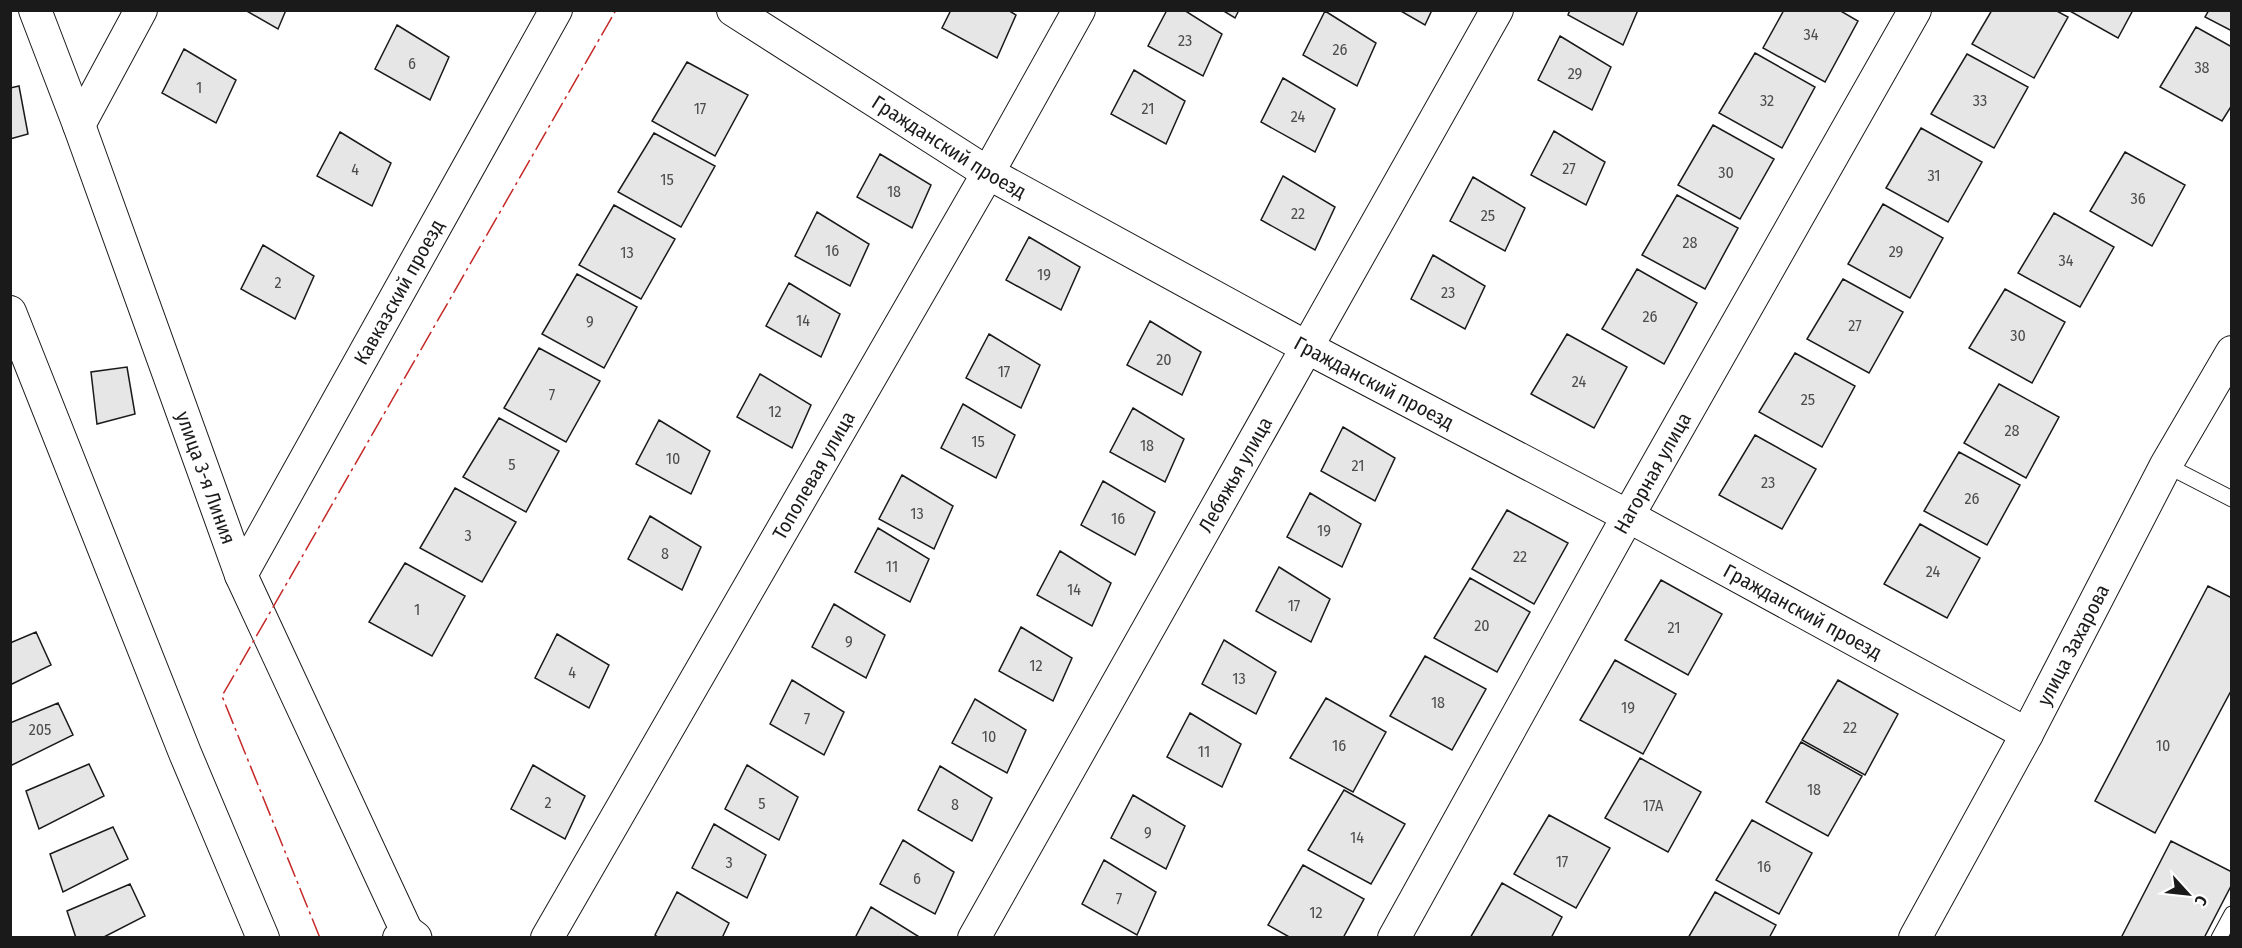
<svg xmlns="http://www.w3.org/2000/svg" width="2242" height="948" font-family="'Fira Sans Condensed',sans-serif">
<rect width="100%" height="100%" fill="#fff"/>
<!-- building -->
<path fill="#e6e6e6" stroke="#1a1a1a" stroke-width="1.5" d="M245,10h41l-8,19z
M951,10h57l8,5 -19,43 -55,-30z
M1167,10h17l38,24 -19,42 -55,-30z
M1222,10h17l-4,8z
M1399,10h33l-7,15z
M1570,10h68l-15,35 -55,-30z
M1784,10h55l19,11 -33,61 -62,-34z
M1992,10h63l13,7 -34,61 -62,-34z
M2068,10h65l-15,28z
M2209,10h23v21l-27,-14z
M1325,11l51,32 -19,43 -54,-31z
M397,25l52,32 -19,43 -55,-31z
M2196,27l36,20v58l-10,16 -62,-34z
M1560,36l51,31 -19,43 -54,-30z
M184,49l52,31 -20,43 -54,-30z
M1755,53l60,34 -33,61 -63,-35z
M1967,54l61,33 -34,61 -63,-34z
M687,62l61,33 -33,61 -63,-35z
M1134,70l51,31 -19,43 -55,-30z
M1283,78l52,31 -20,43 -54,-30z
M19,86l9,48 -18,5v-51z
M1713,125l61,34 -34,60 -62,-34z
M1921,128l61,34 -34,60 -62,-34z
M1554,131l51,31 -19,43 -55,-30z
M340,132l51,31 -19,43 -55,-30z
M654,133l61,33 -34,61 -63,-35z
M2125,152l60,33 -33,61 -62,-35z
M880,154l51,31 -19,43 -55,-31z
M1283,176l52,31 -20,43 -54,-30z
M1473,177l52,31 -20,43 -55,-30z
M1677,195l61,33 -33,61 -63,-34z
M1883,204l60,34 -33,60 -62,-34z
M614,205l61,34 -34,60 -62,-34z
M817,212l52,32 -19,42 -55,-30z
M2054,213l60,34 -34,60 -62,-34z
M1029,237l51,30 -19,43 -55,-30z
M263,245l51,31 -19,43 -54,-30z
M1433,255l52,31 -20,43 -54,-30z
M1637,269l60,34 -33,61 -62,-35z
M577,274l60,33 -33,61 -62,-34z
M1843,279l60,33 -34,61 -62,-34z
M789,283l51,31 -19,43 -55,-31z
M2005,289l60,33 -33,61 -63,-35z
M1150,321l51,31 -19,43 -55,-30z
M989,334l51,31 -19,43 -55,-30z
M1567,334l60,33 -33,61 -63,-34z
M539,348l61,33 -34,61 -62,-34z
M1795,353l60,33 -33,61 -63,-35z
M127,367l8,47 -38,10 -6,-52z
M760,374l51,31 -19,43 -55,-31z
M1999,384l60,33 -33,61 -62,-35z
M963,404l52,31 -19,43 -55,-30z
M1133,408l51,31 -19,43 -55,-30z
M499,418l60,33 -33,61 -63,-35z
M659,420l51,31 -19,43 -55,-30z
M1343,427l52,31 -20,43 -54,-30z
M1755,435l61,34 -34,60 -63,-34z
M1959,452l61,33 -33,60 -63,-34z
M902,475l51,31 -19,43 -55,-30z
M1103,481l52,31 -20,43 -54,-30z
M455,488l61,34 -34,60 -62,-34z
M1310,493l51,31 -19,43 -55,-30z
M1507,510l61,33 -34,61 -62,-35z
M650,516l51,31 -19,43 -54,-31z
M1920,524l60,34 -33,60 -63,-34z
M878,528l51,31 -19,43 -55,-30z
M1060,551l51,32 -19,43 -55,-31z
M405,563l60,33 -33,60 -63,-34z
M1279,567l51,32 -19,43 -55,-31z
M1470,578l60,34 -33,60 -63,-34z
M1661,580l61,34 -34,61 -63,-35z
M2208,586l24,12v91l-77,144 -60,-32z
M834,604l51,31 -19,43 -54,-31z
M1021,627l51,31 -19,43 -54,-30z
M36,632l15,33 -41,20v-42z
M557,634l52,31 -20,43 -54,-30z
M1224,640l52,32 -20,42 -54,-30z
M1425,656l61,33 -34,61 -62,-34z
M1615,660l61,34 -33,60 -63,-34z
M792,680l52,32 -20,43 -54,-31z
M1838,680l60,34 -33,61 -63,-35z
M1326,698l60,34 -33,60 -63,-34z
M975,699l51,31 -19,43 -55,-30z
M58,703l15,32 -63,31v-43z
M1190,713l51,31 -19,43 -55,-30z
M1801,742l61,34 -34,60 -62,-34z
M1640,758l61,34 -33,60 -63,-34z
M89,764l15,32 -65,33 -13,-38z
M533,765l52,31 -20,43 -54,-30z
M747,765l51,32 -19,43 -54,-31z
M940,766l52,32 -20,43 -54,-31z
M1344,790l61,34 -34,60 -63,-34z
M1133,795l52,31 -19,43 -55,-31z
M1549,815l61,33 -34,60 -62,-34z
M1752,820l60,33 -33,61 -63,-34z
M714,824l52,31 -19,43 -55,-30z
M113,827l15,32 -65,33 -13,-38z
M903,840l51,32 -19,42 -55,-30z
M2171,841l61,31v12l-28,54h-83z
M1104,860l52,32 -19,43 -55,-31z
M1303,865l61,34 -21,39h-52l-23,-13z
M1502,883l60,34 -11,21h-81z
M130,884l15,32 -43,22h-26l-9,-27z
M677,892l52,31 -7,15h-63l-4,-3z
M1715,892l61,33 -7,13h-81z
M871,907l50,31h-66z"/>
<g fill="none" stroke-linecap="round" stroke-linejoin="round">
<defs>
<path id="lane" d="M2166,465l66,34
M2219,938l13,-24"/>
<g id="street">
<path id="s1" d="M35,10l44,115 162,450 166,357 -8,6"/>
<path id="s2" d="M733,10l255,163 320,175 320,168 399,218"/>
<path d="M79,125l62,-115"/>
<path d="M10,312l175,441 78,185"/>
<path id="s3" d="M241,575l315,-565"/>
<path id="s4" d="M547,938l441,-765 91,-163"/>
<path id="s5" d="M974,938l523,-928"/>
<path id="s6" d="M1394,938l234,-422 287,-506"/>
<path id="s7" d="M1915,938l112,-204 139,-269 66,-113"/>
</g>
<path id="secondary" d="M407,932l8,6"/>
</defs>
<!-- lane casing -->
<use href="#lane" stroke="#1a1a1a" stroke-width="17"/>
<!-- street casing -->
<use href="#street" stroke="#1a1a1a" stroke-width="34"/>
<!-- secondary casing -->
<use href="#secondary" stroke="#1a1a1a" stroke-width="35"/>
<!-- lane -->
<use href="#lane" stroke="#fff" stroke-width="15"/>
<!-- street -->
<use href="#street" stroke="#fff" stroke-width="32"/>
<!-- secondary -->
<use href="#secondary" stroke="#fff" stroke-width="33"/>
<!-- power -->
<path stroke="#c62828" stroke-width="1.5" stroke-dasharray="21 4.5 3 4.5" stroke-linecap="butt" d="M320,938l-98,-242 394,-686"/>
</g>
<g text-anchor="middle" stroke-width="4.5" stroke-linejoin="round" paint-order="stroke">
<!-- number labels -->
<g font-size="16" fill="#4d4d4d">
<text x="1811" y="40">34</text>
<text x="1185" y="46">23</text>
<text x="1340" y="55">26</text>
<text x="412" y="69">6</text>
<text x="2202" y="73">38</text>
<text x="1575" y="79">29</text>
<text x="199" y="93">1</text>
<text x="1767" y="106">32</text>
<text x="1980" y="106">33</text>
<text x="700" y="114">17</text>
<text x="1148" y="114">21</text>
<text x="1298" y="122">24</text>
<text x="1569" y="174">27</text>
<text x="355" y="175">4</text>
<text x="1726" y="178">30</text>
<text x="1934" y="181">31</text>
<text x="667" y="185">15</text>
<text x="894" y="197">18</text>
<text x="2138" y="204">36</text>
<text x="1298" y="219">22</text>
<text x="1488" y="221">25</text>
<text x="1690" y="248">28</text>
<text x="832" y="256">16</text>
<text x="1896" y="257">29</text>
<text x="627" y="258">13</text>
<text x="2066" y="266">34</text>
<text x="1044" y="280">19</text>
<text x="278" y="288">2</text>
<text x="1448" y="298">23</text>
<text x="1650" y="322">26</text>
<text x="803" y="326">14</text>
<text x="590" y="327">9</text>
<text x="1855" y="331">27</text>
<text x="2018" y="341">30</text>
<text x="1164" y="365">20</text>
<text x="1004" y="377">17</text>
<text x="1579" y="387">24</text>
<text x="552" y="400">7</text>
<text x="1808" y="405">25</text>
<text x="775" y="417">12</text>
<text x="2012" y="436">28</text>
<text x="978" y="447">15</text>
<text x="1147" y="451">18</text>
<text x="673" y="464">10</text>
<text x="512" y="470">5</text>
<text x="1358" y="471">21</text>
<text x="1768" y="488">23</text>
<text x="1972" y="504">26</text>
<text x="917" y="519">13</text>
<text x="1118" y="524">16</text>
<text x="1324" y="536">19</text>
<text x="468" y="541">3</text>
<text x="665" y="559">8</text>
<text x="1520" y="562">22</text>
<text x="892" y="572">11</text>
<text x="1933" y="577">24</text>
<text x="1074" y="595">14</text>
<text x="1294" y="611">17</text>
<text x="417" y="615">1</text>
<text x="1482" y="631">20</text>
<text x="1674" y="633">21</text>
<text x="849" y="647">9</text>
<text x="1036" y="671">12</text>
<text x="572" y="678">4</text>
<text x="1239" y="684">13</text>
<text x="1438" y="708">18</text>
<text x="1628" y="713">19</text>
<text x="807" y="724">7</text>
<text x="1850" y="733">22</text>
<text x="40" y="735">205</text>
<text x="989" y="742">10</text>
<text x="1339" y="751">16</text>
<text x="2163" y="751">10</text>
<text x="1204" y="757">11</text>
<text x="1814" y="795">18</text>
<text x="548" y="808">2</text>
<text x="762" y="809">5</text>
<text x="955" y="810">8</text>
<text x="1653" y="811">17А</text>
<text x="1148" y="838">9</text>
<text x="1357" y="843">14</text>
<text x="1562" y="867">17</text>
<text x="729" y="868">3</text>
<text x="1764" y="872">16</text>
<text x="917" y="884">6</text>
<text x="1119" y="904">7</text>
<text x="1316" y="918">12</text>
</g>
<!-- street labels -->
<g font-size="20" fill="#1a1a1a" stroke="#fff">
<text dy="7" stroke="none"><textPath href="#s2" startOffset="256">Гражданский проезд</textPath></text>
<text dy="7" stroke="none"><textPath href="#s3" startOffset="324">Кавказский проезд</textPath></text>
<text dy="7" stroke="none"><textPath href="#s2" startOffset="742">Гражданский проезд</textPath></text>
<text dy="7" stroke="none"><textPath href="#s6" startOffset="532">Нагорная улица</textPath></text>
<text dy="7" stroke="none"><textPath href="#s4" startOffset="534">Тополевая улица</textPath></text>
<text dy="7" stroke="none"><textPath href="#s5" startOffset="532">Лебяжья улица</textPath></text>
<text dy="7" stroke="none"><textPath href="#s1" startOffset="498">улица 3-я Линия</textPath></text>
<text dy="7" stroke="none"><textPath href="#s2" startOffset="1228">Гражданский проезд</textPath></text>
<text dy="7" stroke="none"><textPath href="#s7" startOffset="333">улица Захарова</textPath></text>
</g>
</g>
<!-- border -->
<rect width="2242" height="948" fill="none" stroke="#1a1a1a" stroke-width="24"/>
<!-- north arrow -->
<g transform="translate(2188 894) rotate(117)" stroke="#ffffff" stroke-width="4.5" paint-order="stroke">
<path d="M0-4.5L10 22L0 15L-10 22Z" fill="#1a1a1a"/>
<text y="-9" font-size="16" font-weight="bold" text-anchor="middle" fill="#1a1a1a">С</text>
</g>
</svg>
